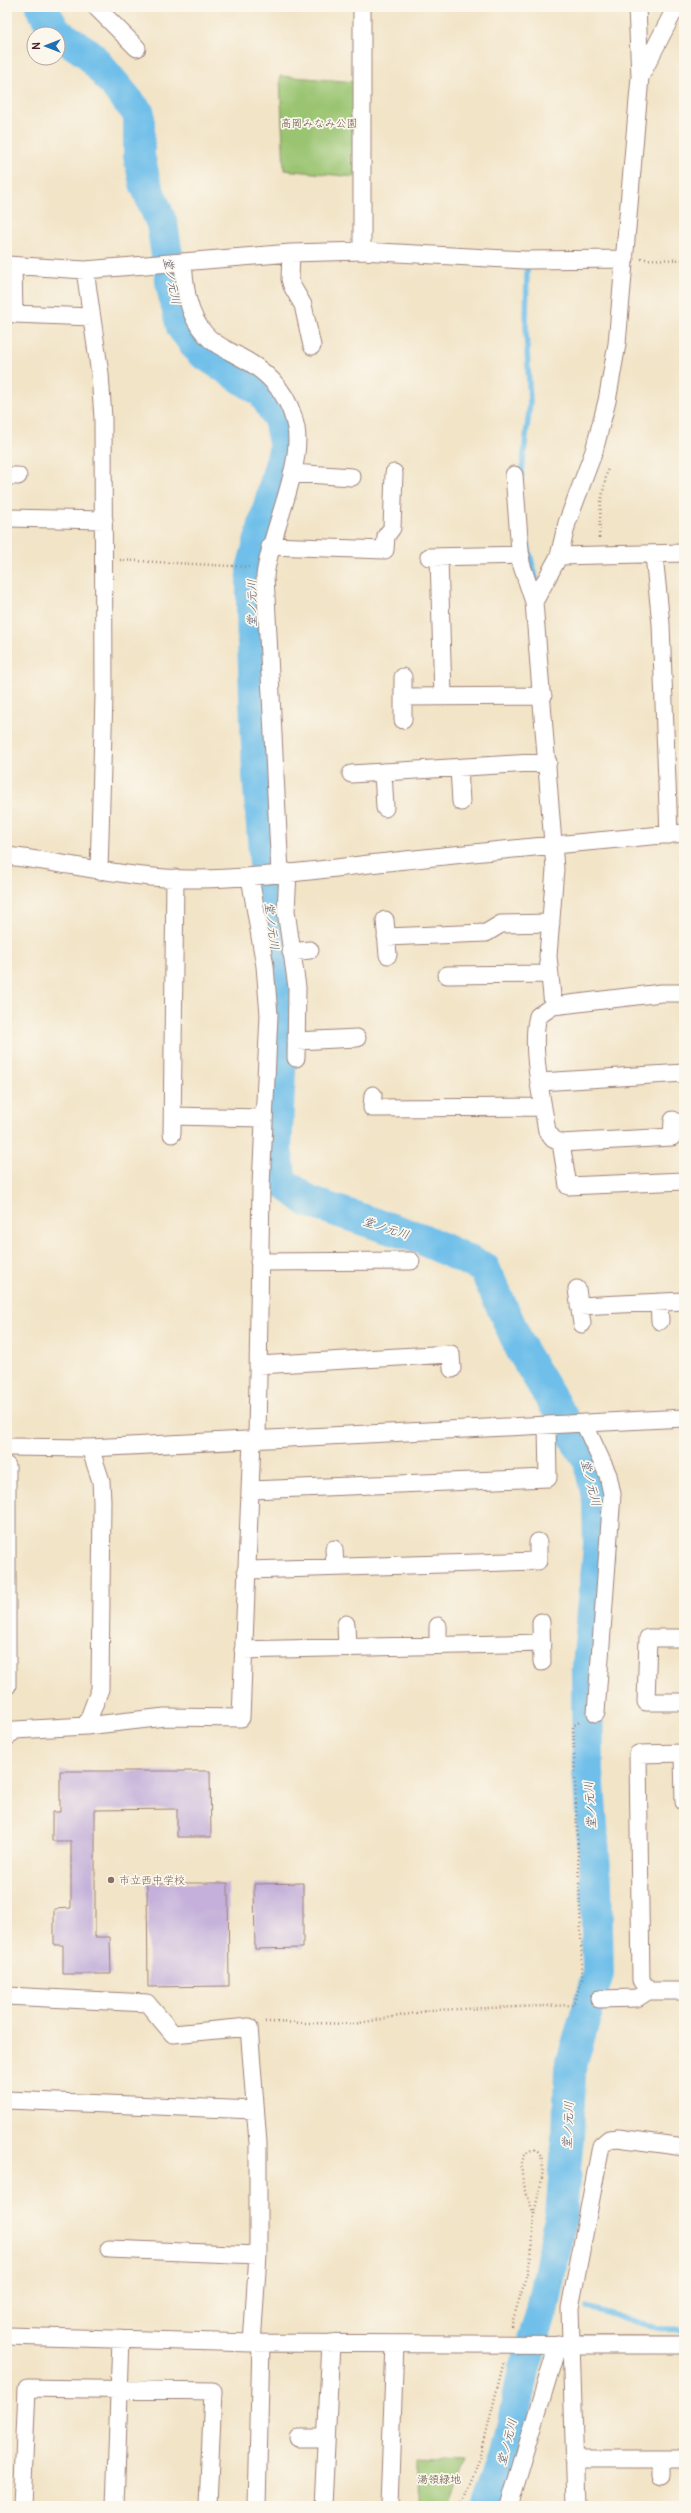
<svg xmlns="http://www.w3.org/2000/svg" width="691" height="2513" font-family="Pangolin,'Klee One',sans-serif">
<rect width="100%" height="100%" fill="#fbf7ec"/>
<filter id="ink" filterUnits="userSpaceOnUse"><feTurbulence type="fractalNoise" baseFrequency=".025" numOctaves="2"/><feDisplacementMap in="SourceGraphic" scale="8" xChannelSelector="R" yChannelSelector="G"/><feConvolveMatrix kernelMatrix="1 2 1 2 8 2 1 2 1" color-interpolation-filters="sRGB"/></filter>
<filter id="wash" filterUnits="userSpaceOnUse"><feTurbulence type="fractalNoise" baseFrequency=".012" numOctaves="4" result="noise"/><feDisplacementMap in="SourceGraphic" scale="16" xChannelSelector="R" yChannelSelector="G"/><feGaussianBlur stdDeviation="0.9" result="paint"/><feColorMatrix in="noise" values="0 0 0 0 0 0 0 0 0 0 0 0 0 0 0 0 0 1.4 0 .05"/><feComposite in="paint" operator="in"/></filter>
<g filter="url(#wash)">
<rect width="100%" height="100%" fill="#f2e4c7"/>
<!-- green -->
<path fill="#9ac471" stroke="#72724e" d="M280,76l77,6 -2,95 -71,-7z
M420,2458l47,2 -17,46h-31z"/>
<g fill="none" stroke-linecap="round" stroke-linejoin="round">
<!-- stream -->
<path stroke="#6fbfea" stroke-width="5.5" d="M521,480l9,-78 -4,-70 1,-67
M527,542l9,37
M587,2307l56,17 41,8"/>
<!-- river -->
<path stroke="#6fbfea" stroke-width="32" d="M41,7l15,25 33,22 50,60v41l6,28 17,41 10,63 10,40 18,24 63,41 16,27 6,28 -33,122v46l6,161 9,113 16,123 -7,137 5,32 28,21 113,37 62,29 38,83 67,110 9,40 1,45 -12,131 1,94 8,112 2,90 -28,96 -2,68 -7,77 -19,97 -18,58 -18,87 -18,50"/>
</g>
<g id="blocks">
<!-- building -->
<path fill="#c4b0da" d="M60,1771h150l1,66h-34v-28l-82,1v127h15l1,37h-48v-29h-9v-36l17,-1v-67h-19v-29h8z
M147,1883h81l1,103 -81,1z
M303,1883v65l-48,1 -1,-65z"/>
</g>
</g>
<g filter="url(#ink)">
<use href="#blocks" fill-opacity="0" stroke="#9e8279" stroke-width="1"/>
<g fill="none" stroke-linecap="round" stroke-linejoin="round">
<defs>
<path id="minor" d="M96,7l41,41
M362,7v244
M637,7l3,70
M291,253l-1,26 2,7 11,19 9,41
M183,263c2,25 4,51 22,71 9,11 23,16 35,23 29,15 50,38 56,71 7,40 -26,105 -31,148l15,297
M7,265l78,5 206,-17 71,-2 162,9 101,-1
M13,266l1,48 78,3
M85,270l15,104 3,44 1,278 -5,175
M292,473l60,4
M514,475l7,88 13,39
M7,476h11
M7,518l97,2
M270,546l115,4 1,-14 6,-8 2,-55
M654,555l7,69 8,211
M559,556l125,-3
M429,557l92,-2
M439,557l4,140
M403,677v43
M403,697l140,-1
M459,768l2,34
M383,772l2,36
M351,774l197,-12
M7,856c63,7 126,24 190,23 64,-1 127,-10 191,-17 98,-11 197,-20 296,-29
M288,872l-2,39 11,76 -1,71
M250,877l15,89 4,49 -8,171 -4,253
M385,920l3,35
M386,937l100,-4 15,-9 50,-1
M291,952l19,-2
M447,975l103,-1
M553,1006l108,-13h23
M296,1041l61,-3
M540,1082l144,-9
M373,1095l-1,13 171,-1
M173,1116l91,2
M673,1120l-1,17 -111,6 -8,-4 -6,-8c-5,-31 -17,-85 -9,-115l15,-10 -5,-50 7,-87 -21,-267 25,-46 8,-33 27,-72 13,-50 10,-57 23,-267 36,-70
M172,1134l3,-256
M561,1143l7,43 116,-5
M259,1262l152,-1
M577,1289l5,35
M659,1302l1,19
M579,1306l105,-5
M258,1365l193,-11 1,15
M584,1423l24,52 4,19 -16,219
M7,1447l83,1 594,-30
M7,1466v220
M251,1490l297,-12 -1,-53
M334,1549l1,18
M246,1570l292,-9v-19
M541,1622l1,40
M346,1624l1,23
M438,1626v19
M684,1638h-36l-2,64h38
M243,1650l299,-7
M86,1726l79,-9 76,1 11,-278
M7,1737l8,-7 71,-4 14,-37 2,-188 -1,-20 -11,-33
M683,1753l1,49
M648,1991l-7,-11 -3,-226 46,-1
M7,1996l140,7 26,31 76,-7 9,116v112l-6,88
M599,1999l38,-1 11,-7h36
M7,2100l248,10
M109,2249l149,6
M7,2336l245,7 432,2
M298,2438h28
M574,2459h110
M661,2476v-17
M22,2506l5,-118 186,3 -5,115
M115,2506l6,-167
M257,2506l4,-163
M323,2506l8,-163
M389,2506l6,-162
M509,2506l49,-162
M576,2506l-6,-198 31,-162 8,-7 9,-1 66,9"/>
</defs>
<!-- minor casing -->
<use href="#minor" stroke="#9e8279" stroke-width="19"/>
<!-- path -->
<path stroke="#9e8279" stroke-width="2.5" stroke-dasharray="1 3" stroke-linecap="butt" d="M641,259l43,1
M599,538l2,-36 7,-35
M120,560l129,7
M265,2022l89,2 78,-14 141,-5 9,-26v-16l-9,-237 8,-5
M511,2327c7,-26 17,-51 21,-78 1,-11 1,-22 2,-34 2,-17 18,-55 1,-66 -26,5 -7,49 -1,65
M461,2506l19,-48 24,-97"/>
<!-- minor -->
<use href="#minor" stroke="#fff" stroke-width="17"/>
</g>
</g>
<!-- markers -->
<circle fill="#8d6e63" stroke="#fbf7ec" stroke-width="1.5" cx="111" cy="1880" r="4"/>
<g text-anchor="middle" stroke-width="3.5" stroke-linejoin="round" paint-order="stroke">
<!-- park labels -->
<g font-size="11" fill="#625140" stroke="#fbf7ec">
<text x="319" y="127">高岡みなみ公園</text>
<text x="439" y="2483">湯領緑地</text>
</g>
<!-- education labels -->
<g font-size="11" fill="#785e54" stroke="#fbf7ec" text-anchor="start">
<text x="119" y="1884">市立西中学校</text>
</g>
<!-- water labels -->
<g font-size="12" font-style="italic" fill="#57576e" stroke="#fbf7ec">
<text transform="translate(172 281) rotate(79)" y="4">堂ノ元川</text>
<text transform="translate(252 603) rotate(-90)" y="4">堂ノ元川</text>
<text transform="translate(272 926) rotate(83)" y="4">堂ノ元川</text>
<text transform="translate(386 1228) rotate(18)" y="4">堂ノ元川</text>
<text transform="translate(591 1483) rotate(76)" y="4">堂ノ元川</text>
<text transform="translate(590 1805) rotate(-94)" y="4">堂ノ元川</text>
<text transform="translate(568 2125) rotate(-87)" y="4">堂ノ元川</text>
<text transform="translate(507 2442) rotate(-76)" y="4">堂ノ元川</text>
</g>
</g>
<!-- margin -->
<rect width="691" height="2513" fill="none" stroke="#fbf7ec" stroke-width="24"/>
<!-- north arrow -->
<g transform="translate(46 46) rotate(270)"><circle r="19" fill="#fbf7ec" stroke="#b4a19f"/>
<path d="M0-3L7 15L0 10L-7 15Z" fill="#1f6fb2"/>
<text y="-6" font-size="11" font-weight="bold" text-anchor="middle" fill="#4a1f2b">N</text>
</g>
</svg>
